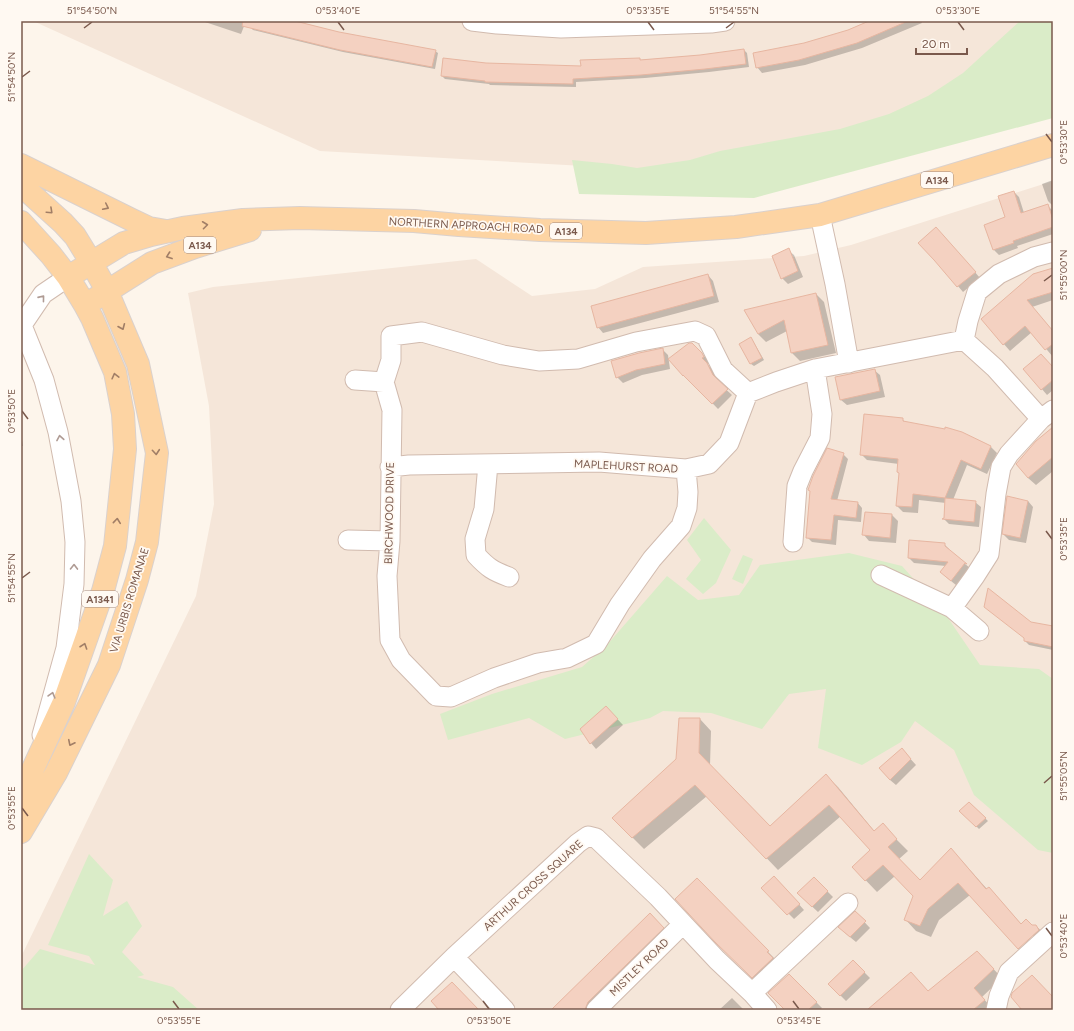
<svg xmlns="http://www.w3.org/2000/svg" width="1074" height="1031" font-family="Figtree,sans-serif">
<rect width="100%" height="100%" fill="#fdf5eb"/>
<!-- residential -->
<path fill="#f5e6d9" d="M33,21h1020v4l-150,94 -230,52 -353,-20z
M1053,181v829h-1032v-53l175,-361 18,-92 -5,-98 -21,-113 25,-6 263,-28 56,37 63,-7 48,-22 161,-11 47,-11z"/>
<!-- green -->
<path fill="#daecc8" d="M1020,21h33v97l-299,80 -175,-4 -7,-34 40,4 25,4 53,-8 30,-9 120,-22 49,-15 39,-18 35,-23z
M704,518l27,32 -15,33 -13,11 -17,-15 15,-19 -14,-20z
M849,553l53,13 44,49 34,50 59,4 14,10v174l-15,-3 -64,-55 -20,-45 -39,-29 -14,21 -39,23 -44,-17 8,-59 -37,5 -27,35 -51,-16 -48,-2 -13,7 -85,21 -36,-21 -81,22 -8,-26 52,-20 90,-27 24,-21 61,-70 31,24 41,-5 21,-30z
M743,555l10,4 -10,25 -11,-5z
M89,854l24,26 -10,36 24,-15 15,25 -20,26 22,23 -7,2 36,10 26,23h-178v-39l19,-22 55,16 -6,-9 -41,-11z"/>
<!-- shadow -->
<path fill="#0003" d="M202,21h44l-5,13z
M252,21h39l48,12 96,18 3,2 -3,16 -92,-17 -90,-22 -3,-3z
M871,21h50l1,2 -60,25 -57,17 -43,8 -5,-6 47,-23 45,-13z
M744,50l3,3 2,14 -40,5 -64,6 -69,4v5l-86,-2 -1,-1 -44,-5 -3,-3 44,-12 96,3 57,-8 2,1 59,-4z
M1053,180v26l-5,-5 -6,-17z
M1014,192l5,5 5,16 23,-8 5,5 1,24 -36,12 1,2 -19,7 -5,-5 13,-32z
M942,234l38,44 -17,14 -28,-33z
M788,250l6,5 9,22 -15,7 -6,-6z
M1053,269v31l-21,7 21,25v25l-21,-25 -22,19 -28,-32z
M708,275l5,6 6,21 -116,31 -5,-6z
M816,294l8,8 12,51 -36,8 -8,-8 -5,-22 -21,11 -8,-8z
M751,338l2,3 11,19 -10,6 -3,-2 -10,-20z
M692,344l16,16 1,3 -2,1 6,6 7,14 12,11 -14,14 -28,-29z
M662,349l6,6 2,14 -28,6 -19,8 -6,-6z
M1053,368v22l-6,5 -22,-26z
M874,370l6,5 5,22 -38,8 -6,-5z
M902,419l4,4 56,10 29,14 6,6 -10,21 -20,-9 -14,35 22,2 6,5 -2,20 -30,-3 -5,-5 2,-16 -27,-3 -1,13 -15,-1 -6,-6 3,-32 -2,-2 1,-8 -32,-4 -6,-6z
M1053,428v43l-17,14 -8,-7z
M21,434l2,12h-2z
M843,454l5,5 -11,42 20,1 5,6 -1,14 -23,-2 -2,25 -24,-3 -5,-5z
M1028,501l5,6 -7,36 -17,-3 -6,-6z
M866,513l26,2 6,6 -2,22 -27,-2 -5,-6z
M944,544l5,5v2l21,17 -14,17 -10,-8v-11l-32,-3 -5,-5z
M1030,623l23,4v23l-24,-5 -4,-4z
M606,707l17,18 -27,24 -5,-6 -10,-14z
M700,719l11,12 -1,35 60,61 56,-51 12,11 37,45 7,-7 26,26 -9,8 21,22 31,-31 11,11 25,28 2,-1 11,12 22,25 14,1 12,11 -18,23 -11,-11 15,-13 -64,-41 -31,25 -8,17 -15,-6 -11,-12 10,-23 -20,-20 -18,16 -24,-25 18,-17 -30,-34 -63,54 -71,-74 -63,53 -31,-31 64,-59z
M907,755l9,10 -20,20 -6,-5z
M969,803l19,18 -9,8 -18,-18z
M814,878l19,19 -15,15 -14,-13z
M697,880l79,80 -15,25 -45,-44z
M780,883l24,27 -10,9 -31,-31z
M855,912l15,16 -14,14 -11,-9z
M658,923l13,14 -74,73h-45z
M985,960l17,18 -20,19 10,11 -2,2h-122l61,-18z
M853,961l17,17 -24,23 -17,-17z
M789,975l33,33 -2,2h-33z
M732,998l12,12h-25z"/>
<!-- building -->
<path fill="#f4d1c1" stroke="#e7b6a1" d="M243,21h52l44,11 97,18 -4,17 -92,-17 -98,-24z
M869,21h39l-51,22 -58,17 -43,8 -3,-15 51,-10 44,-13z
M744,49l2,15 -41,5 -64,6 -68,4v5l-88,-2v-1l-44,-5 2,-18 43,5 95,3 -1,-6 60,-2v2l60,-5z
M1014,191l7,22 27,-9 5,16v7l-40,14 1,2 -21,7 -9,-25 21,-8 -7,-21z
M936,227l40,45 -19,15 -23,-27 -16,-17z
M789,248l9,23 -17,8 -9,-23z
M1053,268v24l-26,8 26,31v13l-8,6 -20,-24 -22,19 -22,-26 52,-45z
M708,274l6,22 -117,32 -6,-22z
M816,293l12,52 -37,8 -7,-33 -26,14 -14,-24z
M751,337l11,21 -12,6 -11,-20z
M689,343h3l10,10 2,4 -2,1 5,5 6,12 15,14 -16,15 -29,-29v1l-15,-17z
M663,348l2,16 -29,6 -20,8 -5,-17 28,-8z
M1041,354l12,13v13l-12,10 -18,-21z
M875,369l5,22 -40,9 -5,-23z
M864,414l39,4v3l42,8v-2l17,5 29,14 -10,23 -20,-9 -16,38 -32,-4 -1,13 -16,-1 3,-33 -2,-1 1,-13 -38,-4z
M1053,427v30l-25,21 -12,-14 20,-23z
M827,448l17,5 -13,46 27,3 -2,16 -22,-3 -3,25 -25,-2 4,-47 -2,-1 5,-14z
M1007,496l21,5 -8,37 -18,-4z
M945,498l31,3 -2,21 -32,-3 2,-1z
M865,512l27,2 -2,24 -28,-3z
M909,540l36,3v3l22,18 -2,-1 -14,18 -11,-9 8,-10 -40,-4z
M988,588l43,34 22,4v21l-29,-6v-3l-40,-31z
M606,706l12,13 -28,25 -10,-15z
M679,718h21l-1,35 71,73 56,-52 48,57 9,-8 14,16 -9,8 32,33 31,-32 35,41 3,-2 32,37 5,-5 6,6h4l3,5 -21,19 -60,-66 -30,26 -8,17 -16,-6 9,-24 -30,-31 -18,16 -13,-14 18,-17 -41,-45 -63,54 -71,-74 -63,53 -20,-20 64,-59z
M902,748l9,11 -21,21 -11,-12z
M969,802l17,16 -10,9 -17,-16z
M774,876l26,28 -13,11 -26,-27z
M814,877l14,14 -16,16 -15,-14z
M697,878l72,73 -2,1 6,6 -21,20 -37,-36 -40,-43z
M855,911l11,10 -16,16 -12,-10z
M650,913l14,15 -76,74 -2,5 -1,3h-34z
M977,951l17,18 -20,19 11,12 -12,10h-106l44,-38 17,19z
M853,960l12,12 -25,24 -12,-12z
M789,974l28,28 -9,8h-23l-17,-17z
M1032,975l21,22v13h-31l-11,-13 1,-4z
M452,982l27,28h-40l-8,-9z"/>
<g fill="none" stroke-linecap="round" stroke-linejoin="round">
<defs>
<path id="minor" d="M472,21l25,3 64,4 150,-5 14,-2
M820,215l15,69 14,79
M21,323l23,57 14,52 13,69 4,41 -1,42 -8,64 -24,87
M22,325l21,-31 25,-17
M964,340l4,-19 9,-29 22,-18 35,-17 19,-5
M355,380l29,2
M488,464l-4,45 -9,30 1,16c12,13 17,16 33,22
M390,467l19,-2 190,-3 87,7 23,-5 20,-21 19,-50 28,-11 39,-13 149,-29 31,28 46,51
M686,469l2,23 -1,16 -6,18 -29,33 -32,45 -24,40 -29,14 -29,5 -44,15 -43,19 -15,-1 -35,-36 -11,-20 -3,-64 3,-35 2,-131 -8,-28 7,-22v-24l31,-4 81,23 36,6 39,-2 58,-17 59,-11 11,5 17,34 25,23
M348,540l42,1
M793,542l4,-56 6,-15 17,-33 2,-24 -7,-45
M881,575l71,33 27,23
M952,608l23,-32 14,-22 7,-60 5,-27 8,-13 32,-35 12,-9
M454,957l51,53
M752,993l96,-90
M400,1010l54,-53 124,-114 10,-7 8,2 62,59 59,63 35,33 15,17
M596,1010l87,-86
M996,1010l3,-14 10,-24 44,-40"/>
<path id="major" d="M21,165l111,55 17,8 17,3
M21,185l42,38 12,13 16,26 16,29 31,73 19,89 -10,89 -10,38 -28,85 -53,108 -35,59
M21,222l30,33 17,22 17,28 7,13 23,54 8,42 2,35 -10,97 -12,45 -39,111 -33,71 -10,30
M68,277l56,-34 27,-8 32,-7 60,-8 57,-2 114,3 45,4 81,5 106,3 90,-6 84,-12 233,-70
M95,299l57,-36 43,-16 55,-17"/>
</defs>
<!-- minor casing -->
<use href="#minor" stroke="#d1bbaf" stroke-width="21"/>
<!-- major casing -->
<use href="#major" stroke="#dad1cd" stroke-width="24"/>
<!-- minor -->
<use href="#minor" stroke="#fff" stroke-width="19"/>
<!-- major -->
<use href="#major" stroke="#fdd4a3" stroke-width="22"/>
</g>
<!-- one-way arrows -->
<defs><path id="oneway-chevron" d="M-2-3.5L2.5 0L-2 3.5" fill="none" stroke-width="1.6" stroke-linecap="round" stroke-linejoin="round"/></defs>
<g stroke="#a17e66">
<use href="#oneway-chevron" transform="translate(106 207) rotate(26)"/>
<use href="#oneway-chevron" transform="translate(50 211) rotate(43)"/>
<use href="#oneway-chevron" transform="translate(205 225) rotate(-7)"/>
<use href="#oneway-chevron" transform="translate(169 256) rotate(160)"/>
<use href="#oneway-chevron" transform="translate(122 327) rotate(67)"/>
<use href="#oneway-chevron" transform="translate(115 376) rotate(-104)"/>
<use href="#oneway-chevron" transform="translate(156 452) rotate(85)"/>
<use href="#oneway-chevron" transform="translate(117 521) rotate(-84)"/>
<use href="#oneway-chevron" transform="translate(84 646) rotate(-71)"/>
<use href="#oneway-chevron" transform="translate(71 743) rotate(116)"/>
</g>
<g stroke="#af9b94">
<use href="#oneway-chevron" transform="translate(42 298) rotate(-51)"/>
<use href="#oneway-chevron" transform="translate(60 438) rotate(-100)"/>
<use href="#oneway-chevron" transform="translate(74 567) rotate(-89)"/>
<use href="#oneway-chevron" transform="translate(52 695) rotate(-74)"/>
</g>
<!-- ticks -->
<path fill="none" stroke="#7a594c" stroke-width="1.5" d="M338,22l6,8M648,22l6,8M958,22l6,8M84,28l8,-6M726,28l8,-6M22,77l8,-6M1046,134l6,8M1044,281l8,-6M22,411l6,8M1046,531l6,8M22,578l8,-6M1044,783l8,-7M22,808l6,8M1046,928l6,8M173,1001l6,8M483,1001l6,8M793,1001l6,8"/>
<g text-anchor="middle" stroke-width="3.5" stroke-linejoin="round" paint-order="stroke">
<!-- shield labels -->
<g fill="#fff9f2" stroke="#a2897e" stroke-width="1">
<rect x="921" y="172" width="32" height="16" rx="3"/>
<rect x="550" y="223" width="32" height="16" rx="3"/>
<rect x="184" y="237" width="32" height="16" rx="3"/>
<rect x="82" y="591" width="36" height="16" rx="3"/>
</g>
<g font-size="10" font-weight="bold" fill="#7a594c">
<text x="937" y="184">A134</text>
<text x="566" y="235">A134</text>
<text x="200" y="249">A134</text>
<text x="100" y="603">A1341</text>
</g>
<!-- street labels -->
<g font-size="11" fill="#7a594c" stroke="#fff9f2">
<text transform="translate(466 225) rotate(3)" y="4">NORTHERN APPROACH ROAD</text>
<text transform="translate(626 466) rotate(3)" y="4">MAPLEHURST ROAD</text>
<text transform="translate(389 513) rotate(-89)" y="4">BIRCHWOOD DRIVE</text>
<text transform="translate(129 600) rotate(-73)" y="4">VIA URBIS ROMANAE</text>
<text transform="translate(533 885) rotate(-42)" y="4">ARTHUR CROSS SQUARE</text>
<text transform="translate(639 967) rotate(-44)" y="4">MISTLEY ROAD</text>
</g>
</g>
<!-- border -->
<rect width="1074" height="1031" fill="none" stroke="#fff9f2" stroke-width="44"/>
<!-- scale -->
<path d="M916 48v6h51v-6" fill="none" stroke="#7a594c" stroke-width="2"/>
<text x="922" y="48" font-size="12" fill="#7a594c" stroke="#fff9f2" stroke-width="3" paint-order="stroke">20 m</text>
<rect x="22" y="22" width="1030" height="987" fill="none" stroke="#7a594c" stroke-width="1.5"/>
<g font-size="10" text-anchor="middle" fill="#7a594c">
<text x="92" y="14">51°54'50"N</text>
<text x="338" y="14">0°53'40"E</text>
<text x="648" y="14">0°53'35"E</text>
<text x="734" y="14">51°54'55"N</text>
<text x="958" y="14">0°53'30"E</text>
<text transform="translate(11 77) rotate(-90)" y="4">51°54'50"N</text>
<text transform="translate(1063 142) rotate(-90)" y="4">0°53'30"E</text>
<text transform="translate(1063 275) rotate(-90)" y="4">51°55'00"N</text>
<text transform="translate(11 411) rotate(-90)" y="4">0°53'50"E</text>
<text transform="translate(1063 539) rotate(-90)" y="4">0°53'35"E</text>
<text transform="translate(11 578) rotate(-90)" y="4">51°54'55"N</text>
<text transform="translate(1063 776) rotate(-90)" y="4">51°55'05"N</text>
<text transform="translate(11 808) rotate(-90)" y="4">0°53'55"E</text>
<text transform="translate(1063 936) rotate(-90)" y="4">0°53'40"E</text>
<text x="179" y="1024">0°53'55"E</text>
<text x="489" y="1024">0°53'50"E</text>
<text x="799" y="1024">0°53'45"E</text>
</g>
</svg>
